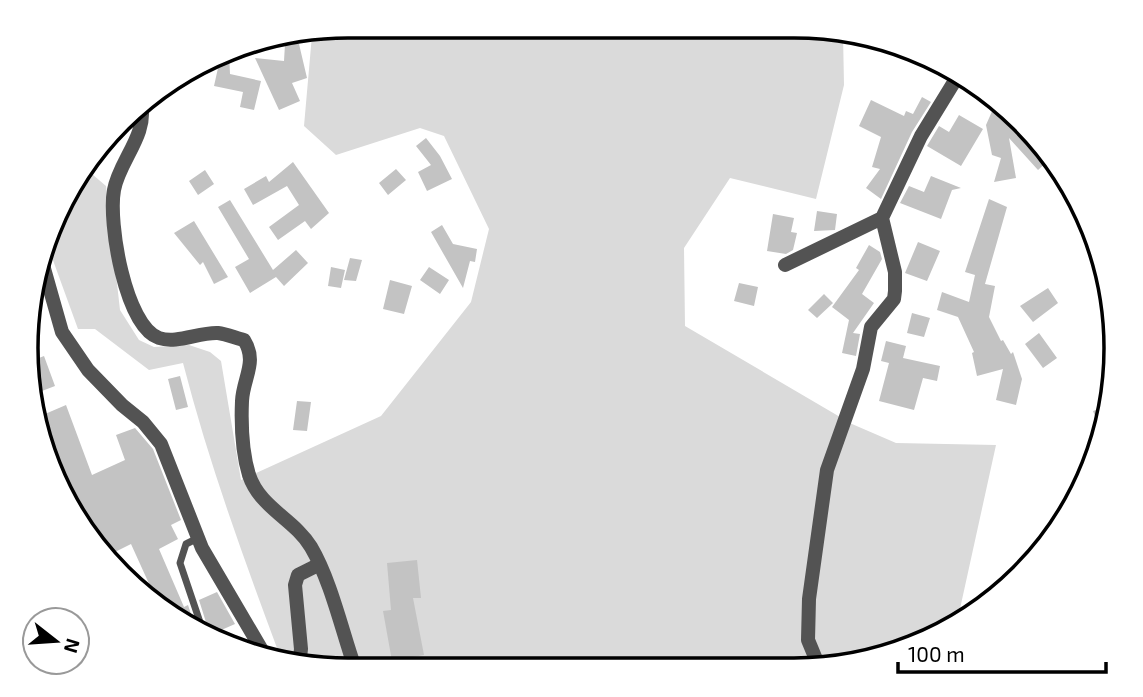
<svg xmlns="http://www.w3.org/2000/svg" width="1143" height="697" font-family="'Exo 2',sans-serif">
<rect width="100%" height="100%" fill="#fff"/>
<!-- green -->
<path fill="#dadada" d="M349,26l487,3 13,3 -6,2 1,51 -28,114 -86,-21 -46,70 1,78 167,98 44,19 100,2 -40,182 -140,43 -509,-2 -47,-12 17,-8c-35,-94 -69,-188 -94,-285l-34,7 -54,-41h-17l-32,-88 39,-73 21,18 14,124 19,30 15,7 35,-2 21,7 11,9 20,119 140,-64 90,-114 18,-73 -45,-93 -24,-8 -84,27 -32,-29 8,-91 -2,-2z"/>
<!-- building -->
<path fill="#c3c3c3" d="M285,44h14l8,34 -15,5 8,18 -21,9 -24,-52 29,3z
M229,52l1,22 31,7 -7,29 -14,-3 3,-15 -29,-6 4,-18 -21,1z
M922,97l9,5 -19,30 -31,67 -15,-11 14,-19 -8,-2 9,-30 -22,-11 12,-26 33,16 2,-5 7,3z
M997,100l52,60 -11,10 -29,-32 7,40 -22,4 7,-24 -9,-3 -6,-30z
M959,115l24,14 -22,37 -34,-20 12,-20 10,6z
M426,138l14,18 12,23 -25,12 -9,-19 13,-7 -15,-19z
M293,162l36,51 -18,16 -6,-8 -27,19 -9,-13 30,-22 -12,-19 -34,19 -9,-16 22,-13 3,6z
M396,169l10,11 -18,15 -9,-12z
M205,170l9,14 -16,11 -9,-14z
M931,176l30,12 -9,2 -11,29 -41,-16 9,-17 15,6z
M989,199l18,8 -22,77 10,2 -6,31 12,24 2,-1 8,14 2,-2 9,27 -6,26 -20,-5 7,-31 -26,7 -5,-23 2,-1 -16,-35 -21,-7 5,-18 27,10 6,-27 -10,-3z
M230,200l43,70 23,-20 12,13 -24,23 -8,-9 -26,16 -15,-26 14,-8 -31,-52z
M817,211l20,3 -2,16 -21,1z
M773,214l21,4 -3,14 6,1 -4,17 -7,4 -19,-3z
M194,221l34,56 -14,7 -11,-22 -3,3 -26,-32z
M442,225l11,19 24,5 -2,13 -5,-1 -7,27 -32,-56z
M918,242l22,9 -13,30 -22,-8z
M869,245l11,7 2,7 -20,35 12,9 -21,30 7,1 -4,22 -14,-3 7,-33 -17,-13 27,-37 -3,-2z
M350,258l12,2 -6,21 -12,-1z
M331,267l14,3 -4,18 -13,-2z
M429,267l20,13 -9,14 -20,-14z
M390,280l22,6 -8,28 -21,-5z
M739,283l19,4 -4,19 -20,-5z
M1048,288l10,15 -25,19 -13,-16z
M824,294l9,9 -16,15 -9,-8z
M912,313l18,5 -6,19 -17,-4z
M1039,333l18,25 -14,10 -18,-24z
M886,341l20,5 -3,12 37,8 -3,15 -14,-3 -9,32 -35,-9 10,-38 -8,-2z
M44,356l11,30 -21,8 -5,-32z
M180,376l8,31 -12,3 -8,-31z
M297,401l14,1 -4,29 -14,-1z
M66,405l26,70 33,-15 -9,-25 19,-7 18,21 28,71 -10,5 7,14 -19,10 25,58 4,-2 8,24 -36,-21 -29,-64 -24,12 -26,-28 -38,-76 -5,-35z
M1108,406l-2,26 -3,5 -10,-26z
M417,560l4,38h-8l11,57 -32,6 -9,-50 8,-1 -4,-47z
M217,592l18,32 -25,11 -11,-35z"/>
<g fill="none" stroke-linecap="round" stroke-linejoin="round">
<!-- lane -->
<path stroke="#535353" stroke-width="7" d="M198,538l-12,6 -6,19 24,71"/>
<!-- street -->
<path stroke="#535353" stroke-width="14" d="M141,104c7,31 -22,57 -27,86 -6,32 11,136 45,148 18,6 40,-6 59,-5 8,1 18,5 26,7 14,22 -1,38 -2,61 -1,24 0,51 7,74 11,33 45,44 62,72 20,34 31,84 44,121
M41,258l21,74 26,38 34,35 21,17 18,22 41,104 64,109
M785,265l97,-47
M299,666l2,-17 -6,-64 3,-10 20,-10
M820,669l-12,-29 1,-41 18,-129 36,-101 8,-42 23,-28 1,-8v-19l-13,-54 39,-82 38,-62"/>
</g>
<!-- crop -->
<path d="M0 0H1143V697H0ZM348 38H794A310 310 0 0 1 1104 348V348A310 310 0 0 1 794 658H348A310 310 0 0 1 38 348V348A310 310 0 0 1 348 38Z" fill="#fff" fill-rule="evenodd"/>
<path fill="none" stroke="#000" stroke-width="3.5" d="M348 38H794A310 310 0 0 1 1104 348V348A310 310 0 0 1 794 658H348A310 310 0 0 1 38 348V348A310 310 0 0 1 348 38Z"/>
<!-- north arrow -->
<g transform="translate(56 641) rotate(107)"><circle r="33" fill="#ffffff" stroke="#999999" stroke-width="2"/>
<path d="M0-5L12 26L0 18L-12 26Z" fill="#000000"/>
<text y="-10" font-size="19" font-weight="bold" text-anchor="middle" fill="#000000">N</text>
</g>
<!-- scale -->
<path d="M898 662v10h208v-10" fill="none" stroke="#000000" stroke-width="3.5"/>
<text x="908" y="662" font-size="21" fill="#000000" stroke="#ffffff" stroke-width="5" paint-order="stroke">100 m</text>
</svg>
